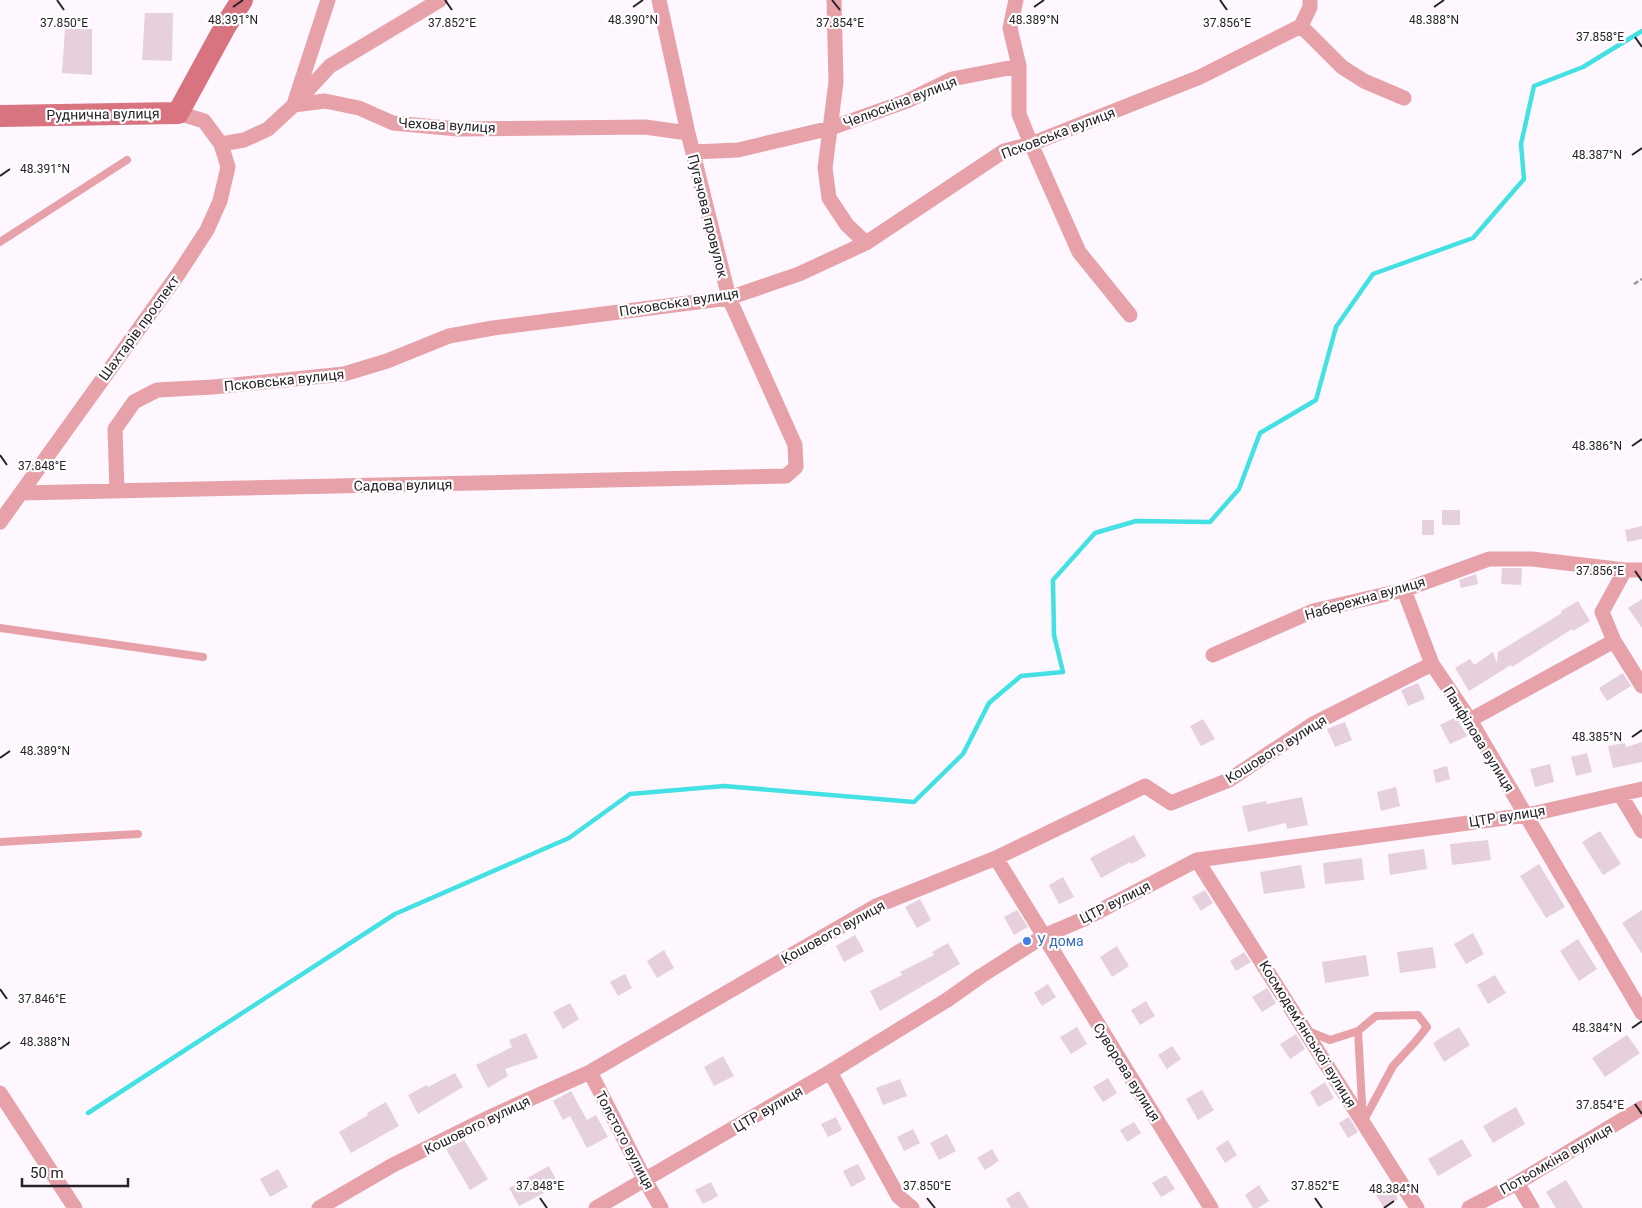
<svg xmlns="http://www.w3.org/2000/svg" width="1642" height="1208" font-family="Roboto,sans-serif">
<rect width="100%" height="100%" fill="#fef7ff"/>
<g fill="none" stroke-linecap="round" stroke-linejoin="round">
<!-- stream -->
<path stroke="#43e0e4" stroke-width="4.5" d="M88,1113l307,-199 174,-76 61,-44 94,-8 190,16 49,-48 26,-51 32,-27 42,-4 -9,-37 -1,-55 42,-47 41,-12 74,1 29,-33 21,-56 56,-33 20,-73 37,-53 100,-36 51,-59 -3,-35 13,-58 49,-19 59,-36"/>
</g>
<!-- building -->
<path fill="#e6d0de" d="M145,13h28l-1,48 -30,-1z
M65,29h27v46l-30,-2z
M1442,510h18v15h-18z
M1422,520h12v15h-12z
M1642,526v13l-15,3 -2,-12z
M1502,568h20l-1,17 -20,-1z
M1476,574l2,10 -17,4 -2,-8z
M1642,599v29l-14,-20z
M1578,601l12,20 -17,10 -1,-2 -60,38 -1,-2 -42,26 -14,-23 15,-9 4,6 19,-13 4,11 1,-11 64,-39 -1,-2z
M1623,673l8,13 -24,15 -8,-13z
M1418,683l7,16 -17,7 -7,-16z
M1456,717l11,19 -17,8 -10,-19z
M1203,719l12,20 -14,7 -11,-20z
M1345,722l7,18 -17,7 -8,-18z
M1642,742v20l-29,6 -5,-22 17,-3 1,4z
M1587,753l5,19 -16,4 -5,-19z
M1550,764l4,18 -19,5 -5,-18z
M1447,766l3,13 -14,4 -3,-13z
M1396,787l4,19 -19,5 -4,-19z
M1302,797l6,28 -21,4 -1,-6 -38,9 -6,-26 24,-5 1,3z
M1600,831l21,33 -18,11 -21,-33z
M1134,835l12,21 -15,8 -1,-2 -29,16 -11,-20z
M1488,840l3,20 -39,5 -2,-21z
M1424,849l3,20 -37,6 -2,-21z
M1362,858l2,22 -39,4 -2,-21z
M1539,864l26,43 -19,11 -26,-42z
M1301,865l4,23 -41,6 -4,-22z
M1063,877l11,20 -15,7 -10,-19z
M1205,890l8,13 -12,8 -9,-14z
M920,899l11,21 -14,8 -12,-21z
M1017,910l11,17 -14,8 -10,-18z
M1642,910v44l-20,-31z
M1473,933l11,21 -18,10 -12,-20z
M855,935l9,16 -20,11 -8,-16z
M1578,939l19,30 -18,12 -19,-30z
M948,943l12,21 -80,47 -10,-20 32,-16 -2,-3 34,-17 -2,-3z
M1117,946l12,20 -17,11 -12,-20z
M1433,947l3,21 -36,5 -3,-21z
M664,950l10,18 -17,10 -10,-17z
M1244,952l7,10 -15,9 -6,-10z
M1366,955l3,21 -44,7 -3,-21z
M625,974l7,14 -14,8 -8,-14z
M1495,975l11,18 -18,11 -11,-19z
M1048,984l8,13 -14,9 -8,-13z
M1267,988l9,15 -14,9 -10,-15z
M1146,1001l9,15 -15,9 -9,-15z
M570,1003l9,16 -16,10 -10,-17z
M1077,1027l10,17 -16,10 -11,-17z
M1459,1027l11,18 -26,17 -11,-19z
M526,1033l12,25 -33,11 3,7 -20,12 -12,-23 36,-18 -3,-7z
M1296,1034l9,15 -15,10 -10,-15z
M1627,1035l13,18 -35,24 -13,-19z
M1172,1046l9,13 -14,10 -9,-14z
M723,1056l11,20 -20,10 -10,-19z
M455,1073l8,14 -45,27 -10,-19 19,-10 1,2z
M1108,1078l9,15 -14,9 -10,-15z
M900,1079l7,17 -24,9 -7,-17z
M1325,1082l9,16 -16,9 -8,-15z
M1202,1090l12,20 -16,10 -12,-21z
M571,1091l16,29 9,-5 12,22 -21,11 -17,-32 -7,4 -10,-19z
M386,1102l13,24 -48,27 -12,-21 29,-17 -1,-2z
M1516,1107l9,17 -32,19 -10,-17z
M836,1117l6,13 -14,7 -7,-13z
M1349,1117l9,15 -10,6 -9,-15z
M1134,1122l7,11 -14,9 -7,-12z
M913,1129l7,14 -16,8 -7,-14z
M947,1134l9,17 -17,9 -9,-17z
M1462,1139l10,17 -34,20 -10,-17z
M464,1140l24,39 -18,11 -24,-41z
M1228,1140l9,15 -12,8 -9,-15z
M992,1149l7,12 -14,9 -8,-12z
M858,1164l8,15 -15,8 -8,-16z
M549,1166l10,19 -40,21 -10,-18z
M278,1169l10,18 -18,10 -10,-18z
M1166,1175l9,14 -14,8 -9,-14z
M1566,1180l17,28h-27l-10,-16z
M711,1182l7,14 -15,8 -8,-14z
M1259,1185l10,16 -11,7h-5l-8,-13z
M1390,1186l8,13 -14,9 -8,-13z
M1019,1191l10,17h-18l-5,-9z"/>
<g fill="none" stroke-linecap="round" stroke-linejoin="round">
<!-- path -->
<path stroke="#9a939b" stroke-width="2.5" stroke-dasharray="5 2.5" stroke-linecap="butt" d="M1634,284l8,-5"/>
<!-- lane -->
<path stroke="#e7a1a8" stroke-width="8" d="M0,242l127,-82
M0,628l203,29
M0,842l138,-8
M1418,1015l9,12 -11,14 -23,25 -30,56 -5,-91 18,-15z
M1308,1031l22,9 28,-9"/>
<!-- street -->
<path stroke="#e7a1a8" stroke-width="15" d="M834,0l2,82 -11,86 4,30 18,27 19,18
M1016,0l-6,28 9,38v48l12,30 48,108 51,63
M1301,26l41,41 22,14 40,17
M295,101l33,-101
M294,105l36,-39 110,-66
M221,144l23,-4 24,-11 26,-24 31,-4 34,7 34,15 65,6 187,-2 43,6
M693,152l45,-2 93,-22 76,-27 45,-22 67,-13
M117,491l-2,-62 19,-27 23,-12 56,-3 131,-13 43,-13 62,-25 44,-8 236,-30 70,-24 67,-31 138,-92 27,-7 169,-67 101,-51 9,-19v-7
M21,493l765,-17 10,-9 -1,-22 -66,-147 -41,-165 -29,-133
M0,522l179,-249 28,-43 13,-29 8,-34 -7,-23 -17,-23 -26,-8
M1625,570l-23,42 12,29 28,45
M1404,590l28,74 38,56 172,293
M1213,655l100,-44 91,-21 85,-31h43l93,11h17
M1470,720l144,-79
M1620,794l22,37
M996,858l215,350
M1197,860l220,348
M590,1072l55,108 16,28
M830,1072l68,124 14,12
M0,1093l75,115
M1517,1183l15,25
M319,1208l74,-43 99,-49 98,-44 286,-166 120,-48 149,-72 26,17 58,-23 84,-56 119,-60
M596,1208l234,-136 117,-72 34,-24 63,-40 42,-18 111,-58 330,-45 115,-26
M1469,1208l48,-25 125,-75"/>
<!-- secondary -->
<path stroke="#d87380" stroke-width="22" d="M0,116l178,-3 48,-88 16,-25"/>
</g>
<!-- ticks -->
<path fill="none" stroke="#272128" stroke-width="2" d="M57,0l7,10M445,0l7,10M832,0l8,10M1220,0l7,10M233,7l10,-7M633,7l10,-7M1034,7l10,-7M1434,7l10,-7M1635,37l7,10M1632,155l10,-7M0,176l10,-7M1632,446l10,-7M0,455l7,10M1635,571l7,10M1632,737l10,-7M0,758l10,-7M0,989l7,10M1632,1028l10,-7M0,1049l10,-7M1635,1104l7,10M540,1198l7,10M927,1198l8,10M1315,1198l7,10M1384,1208l10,-7"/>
<!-- markers -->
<circle fill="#3f7fe0" stroke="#fff" stroke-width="2" cx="1027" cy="941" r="5"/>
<g text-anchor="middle" stroke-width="4.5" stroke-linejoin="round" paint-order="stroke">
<!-- street labels -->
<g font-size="14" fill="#272128" stroke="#fff">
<text transform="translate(900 102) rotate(-21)" y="5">Челюскіна вулиця</text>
<text transform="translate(103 114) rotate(-1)" y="5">Руднична вулиця</text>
<text transform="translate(447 125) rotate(3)" y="5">Чехова вулиця</text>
<text transform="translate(1058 133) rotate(-21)" y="5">Псковська вулиця</text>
<text transform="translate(708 216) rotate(76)" y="5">Пугачова провулок</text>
<text transform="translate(679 302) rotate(-9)" y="5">Псковська вулиця</text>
<text transform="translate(139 328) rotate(-54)" y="5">Шахтарів проспект</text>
<text transform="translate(284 380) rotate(-6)" y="5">Псковська вулиця</text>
<text transform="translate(403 485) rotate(-1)" y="5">Садова вулиця</text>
<text transform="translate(1365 598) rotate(-16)" y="5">Набережна вулиця</text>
<text transform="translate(1479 739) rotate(58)" y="5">Панфілова вулиця</text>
<text transform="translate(1276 749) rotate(-32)" y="5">Кошового вулиця</text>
<text transform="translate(1507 816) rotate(-9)" y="5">ЦТР вулиця</text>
<text transform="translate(1115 902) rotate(-27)" y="5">ЦТР вулиця</text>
<text transform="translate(833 932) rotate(-29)" y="5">Кошового вулиця</text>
<text transform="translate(1308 1034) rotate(58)" y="5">Космодем'янської вулиця</text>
<text transform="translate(1127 1072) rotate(58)" y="5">Суворова вулиця</text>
<text transform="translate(768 1109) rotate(-30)" y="5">ЦТР вулиця</text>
<text transform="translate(477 1125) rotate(-26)" y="5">Кошового вулиця</text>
<text transform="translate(625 1140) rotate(62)" y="5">Толстого вулиця</text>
<text transform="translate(1556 1159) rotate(-30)" y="5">Потьомкіна вулиця</text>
</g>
<!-- shop labels -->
<g font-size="14" fill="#366cbe" stroke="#fff" text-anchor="start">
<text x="1037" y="946">У дома</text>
</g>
</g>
<g font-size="12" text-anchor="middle" fill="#272128" stroke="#fff" stroke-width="4.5" stroke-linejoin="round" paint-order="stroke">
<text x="233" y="24">48.391°N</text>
<text x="633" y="24">48.390°N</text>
<text x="1034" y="24">48.389°N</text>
<text x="1434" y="24">48.388°N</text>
<text x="64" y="27">37.850°E</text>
<text x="452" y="27">37.852°E</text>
<text x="840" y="27">37.854°E</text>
<text x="1227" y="27">37.856°E</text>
<text x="1600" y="41">37.858°E</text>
<text x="1597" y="159">48.387°N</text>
<text x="45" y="173">48.391°N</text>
<text x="1597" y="450">48.386°N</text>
<text x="42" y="470">37.848°E</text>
<text x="1600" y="575">37.856°E</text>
<text x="1597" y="741">48.385°N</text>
<text x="45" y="755">48.389°N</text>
<text x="42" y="1003">37.846°E</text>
<text x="1597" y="1032">48.384°N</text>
<text x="45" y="1046">48.388°N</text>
<text x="1600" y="1109">37.854°E</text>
<text x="540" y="1190">37.848°E</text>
<text x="927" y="1190">37.850°E</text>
<text x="1315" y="1190">37.852°E</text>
<text x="1394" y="1193">48.384°N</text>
</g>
<!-- scale -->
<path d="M22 1178v8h106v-8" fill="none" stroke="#272128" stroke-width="2.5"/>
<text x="30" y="1178" font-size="15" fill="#272128" stroke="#ffffff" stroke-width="4" paint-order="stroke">50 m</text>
</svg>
